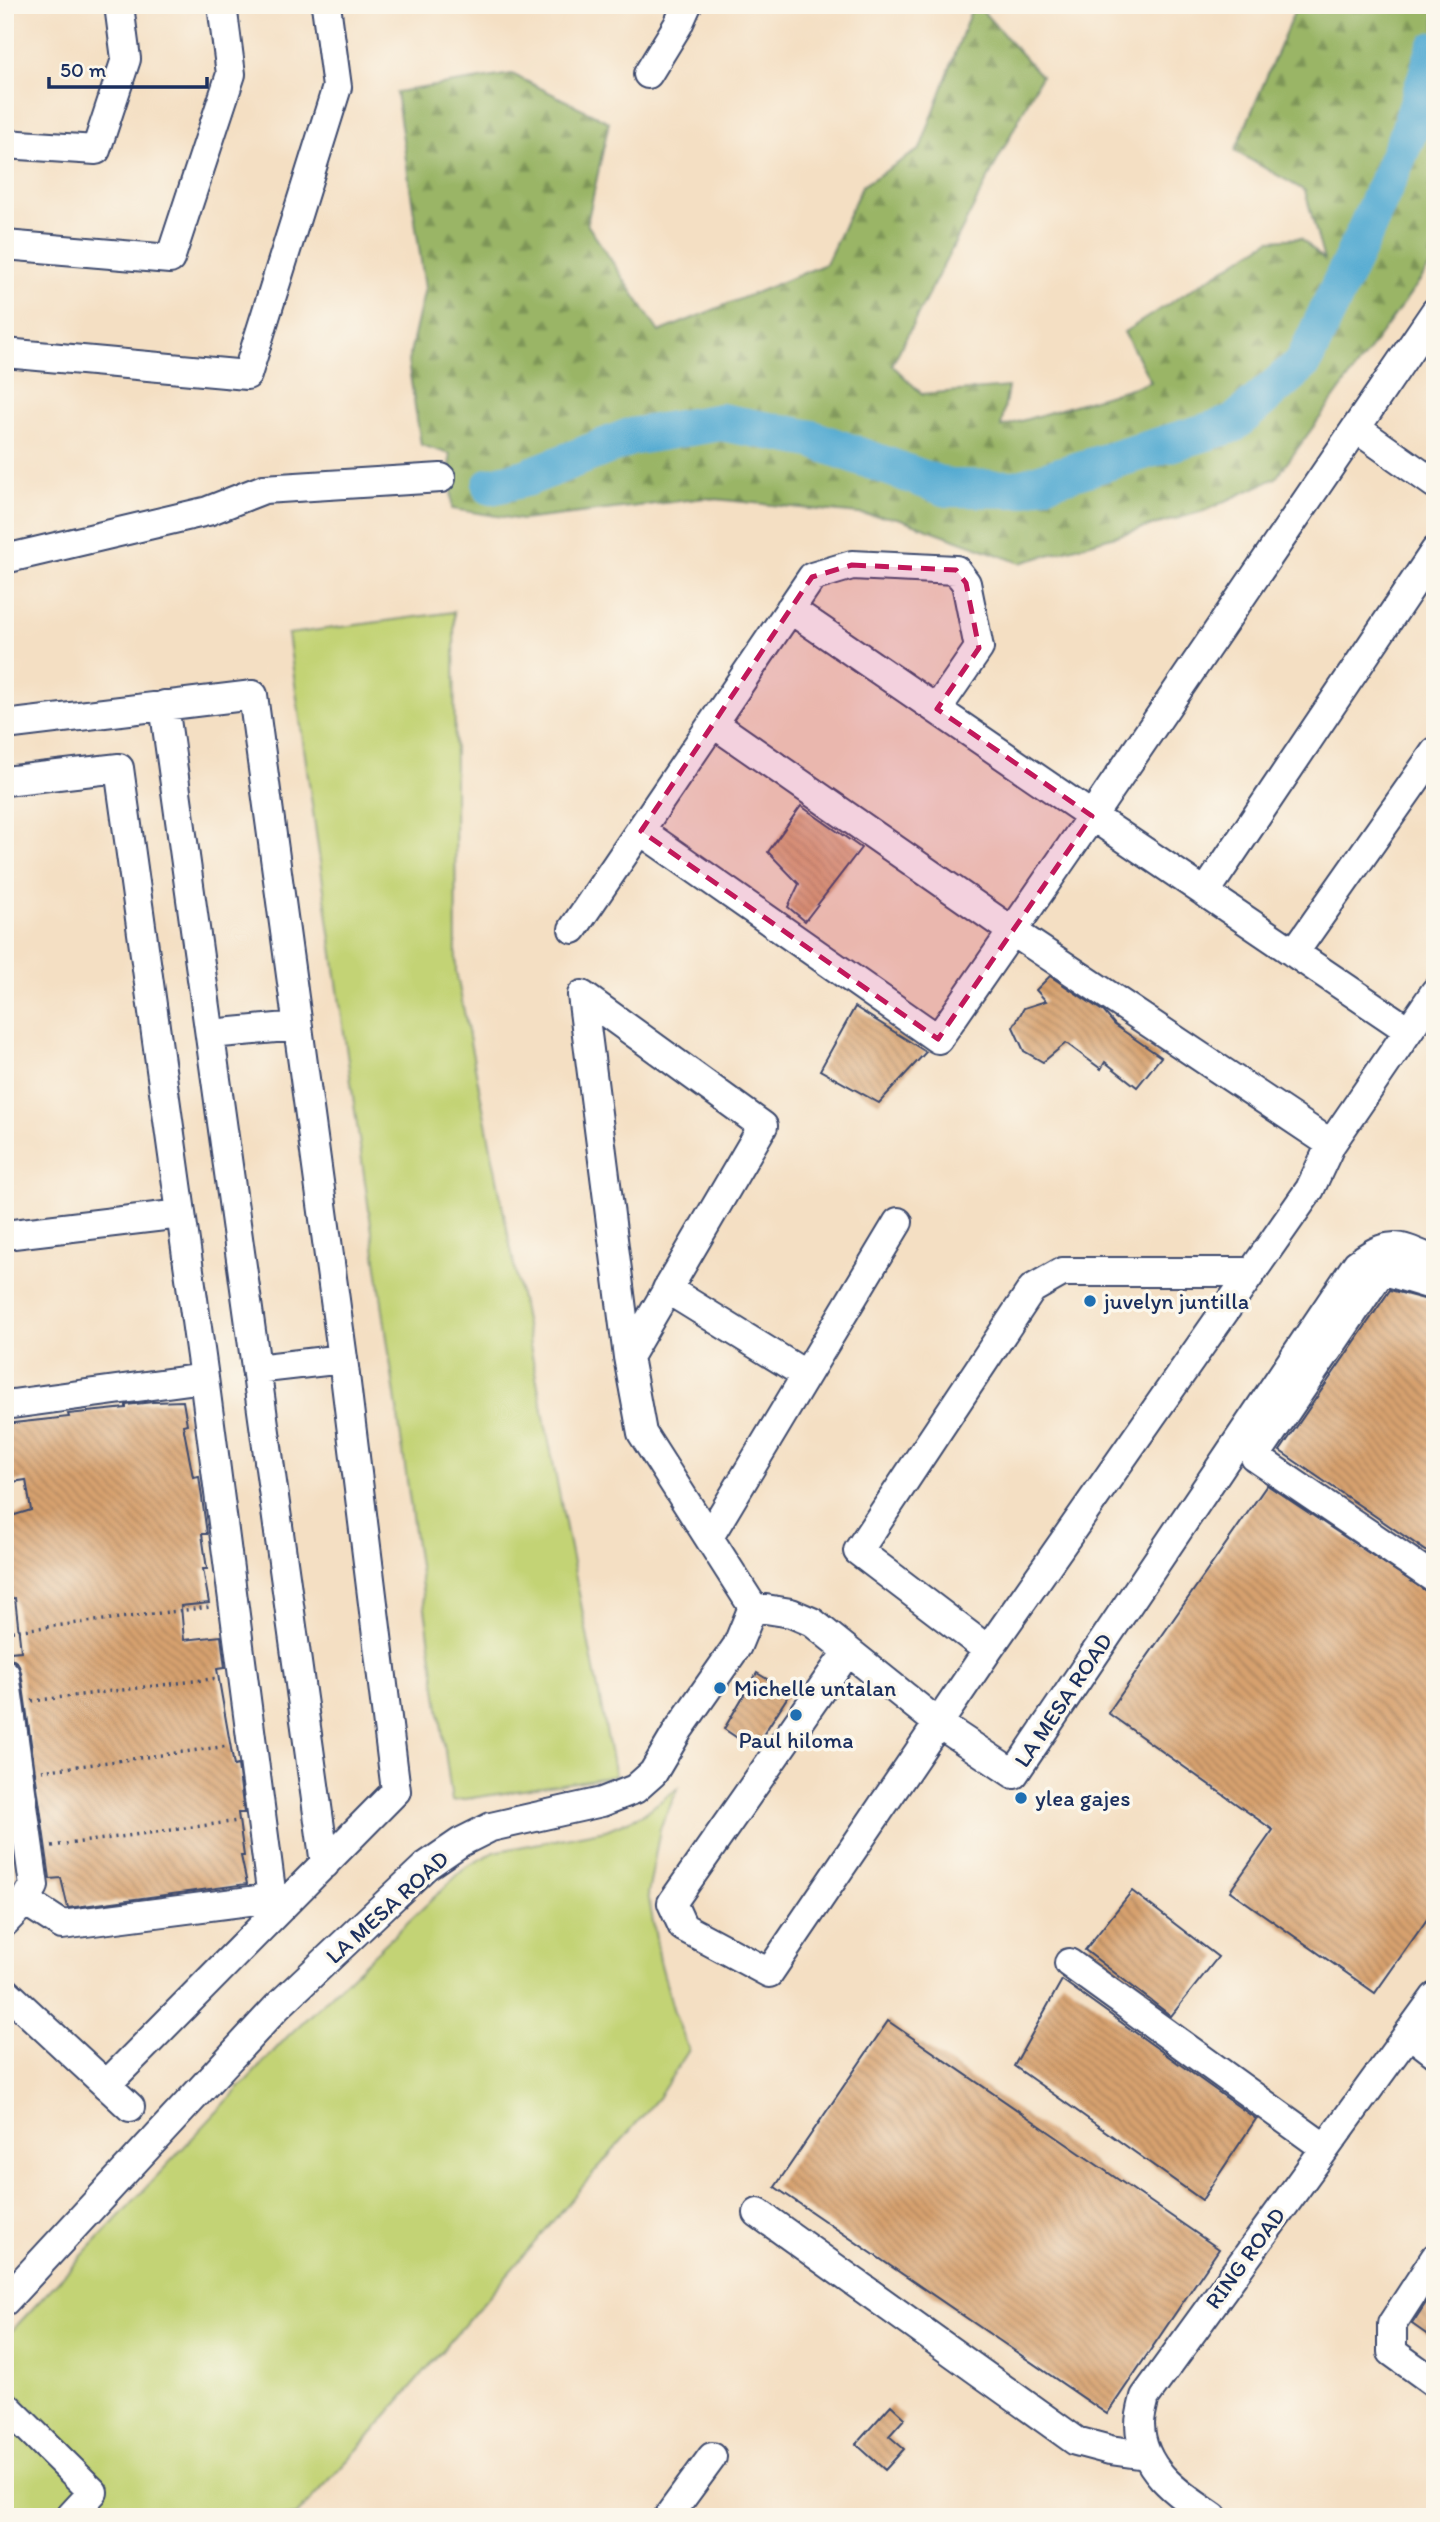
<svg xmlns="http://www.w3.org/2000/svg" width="1440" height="2522" font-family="Itim,sans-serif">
<defs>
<pattern id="forest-firs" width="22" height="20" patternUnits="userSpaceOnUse" patternTransform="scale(1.75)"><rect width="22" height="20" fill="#9ab566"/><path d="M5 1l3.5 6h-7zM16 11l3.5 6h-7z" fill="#7d9457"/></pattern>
<pattern id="building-back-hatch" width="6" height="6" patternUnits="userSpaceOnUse" patternTransform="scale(1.75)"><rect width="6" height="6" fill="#d7a16e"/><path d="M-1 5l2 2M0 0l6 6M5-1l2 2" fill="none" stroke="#ae845e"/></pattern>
</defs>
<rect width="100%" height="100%" fill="#fbf7ec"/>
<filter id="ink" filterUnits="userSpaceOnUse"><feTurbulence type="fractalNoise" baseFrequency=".0143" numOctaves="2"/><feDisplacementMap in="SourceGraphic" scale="14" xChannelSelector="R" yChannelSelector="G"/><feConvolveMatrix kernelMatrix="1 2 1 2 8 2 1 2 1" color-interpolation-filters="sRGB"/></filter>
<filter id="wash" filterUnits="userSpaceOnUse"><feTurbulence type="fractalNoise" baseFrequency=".00686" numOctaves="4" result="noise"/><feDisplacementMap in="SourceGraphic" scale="28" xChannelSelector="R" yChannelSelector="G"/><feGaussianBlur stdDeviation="1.57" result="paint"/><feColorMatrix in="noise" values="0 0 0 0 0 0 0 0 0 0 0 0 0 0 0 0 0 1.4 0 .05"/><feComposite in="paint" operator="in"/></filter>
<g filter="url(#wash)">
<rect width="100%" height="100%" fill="#f4dfc3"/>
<!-- green -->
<path fill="#c3d375" stroke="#6f816a" stroke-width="2" d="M454,612l2,359 159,805 -163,25 -164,-1167z
M678,1788l-18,41 -12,65 12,67 14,51 15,38 -31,48 -298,349 -65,70h-290v-179l283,-302 178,-169 28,-15 112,-22 36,-15z"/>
<!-- forest -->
<path fill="url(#forest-firs)" stroke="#5a7262" stroke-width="2" d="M973,5h4l64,71 -149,289 30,29 86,-7 -7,40 150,-45 -27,-50 146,-92 31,-2 23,22 -19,-69 -70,-40 62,-146h138v255l-159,218 -72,33 -184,52 -122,-45 -193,-20 -183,22 -70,-11 -2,-55 -29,-9 -13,-83 17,-74 -29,-196 116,-18 97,48 -22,102 72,108 167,-68 36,-78 58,-37z"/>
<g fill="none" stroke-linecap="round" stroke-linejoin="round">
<!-- river -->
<path stroke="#55abd2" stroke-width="38" d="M491,486l35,-8 104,-41 91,-15 91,17 136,49 69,1 216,-65 70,-61 61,-129 45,-103 26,-81"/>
</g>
<g id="blocks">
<!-- building -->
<path fill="url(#building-back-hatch)" d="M801,806l60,42 -56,73 -17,-14 11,-23 -31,-32z
M1050,976l54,36 11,13 46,32 -24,30 -32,-25 -4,7 -35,-26 -23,19 -19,-11 -11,-24 11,-19 22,-7 -10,-11z
M855,1007l71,45 -47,51 -59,-33z
M1390,1290l45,12v255l-155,-106z
M183,1401l4,23 -4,1 10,52 6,-1 8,58h-5l5,35h-4l6,34 -28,3 3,34 37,-4 4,32 -8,1 17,97 4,-1 6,48h-6l6,43h-3l6,28 -179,24 -7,-30 -11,1 -29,-207 -3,-9 -7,-5 -1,-6 11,-1 -6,-53 -10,1v-81l26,-8 -5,-30 -21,3v-59l64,-7 -1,-3 58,-6v-3l27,-3z
M1267,1485l168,112v311l-60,85 -145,-102 43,-61 -165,-117z
M757,1673l33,20 -36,56 -30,-20z
M1132,1891l86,66 -47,59 -86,-66z
M1062,1980l194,139 -54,81 -188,-134z
M888,2021l331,228 -112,165 -332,-227z
M1435,2289v51l-23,-16z
M891,2405l14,13 -16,18 15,13 -19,21 -29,-26z"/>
</g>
</g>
<g filter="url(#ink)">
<use href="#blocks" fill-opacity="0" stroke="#3c496d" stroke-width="2"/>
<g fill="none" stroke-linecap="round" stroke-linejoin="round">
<defs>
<path id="minor" d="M648,74l30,-49 9,-20
M5,144l91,6 30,-91 -7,-54
M5,245l165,14 61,-185 -9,-69
M5,353l242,22 90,-288 -11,-82
M1357,429l78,55
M5,559l203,-48 56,-22 177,-11
M164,705l161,1159
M713,723l299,208 319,213
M5,725l248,-30 90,664 53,432 -290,294
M5,781l114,-13 85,610 68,520 -210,27 -37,-24
M641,831l297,208 154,-223 -302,-207
M1205,893l230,-342
M573,929l239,-352 40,-12 104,5 10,13 13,65 -42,61
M1294,953l141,-201
M1408,1030l-316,-214 343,-504
M210,1034l88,-8
M5,1235l176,-21
M1435,1286l-53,-16 -127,187 180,122
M667,1289l139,86
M628,1357l135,-231 -181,-131 46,362 14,76 111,174
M256,1369l87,-10
M5,1405l199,-27
M709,1537l189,-315
M988,1650l-130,-99 174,-262 30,-17h189
M848,1651l-176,252 11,24 86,46 219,-323 322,-461 21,-45 104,-152
M5,1674l29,212 -9,15 -20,21
M1069,1963l256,185
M5,1991l125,116
M1409,2033l26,20
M758,2213l318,228 34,9 36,5
M1435,2258l-43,66v28l43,31
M5,2301l272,-294 149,-141 35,-24 30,-15 111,-25 33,-13 18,-16 26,-44 58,-83 16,-39 38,6 21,9 127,102 75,50 343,-510c34,-25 41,-19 78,-3
M5,2405l88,87 -23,25
M668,2517l44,-60
M1213,2517c-34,-23 -72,-47 -73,-93 0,-8 3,-19 5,-27l290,-400"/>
</defs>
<!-- minor casing -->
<use href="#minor" stroke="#3c496d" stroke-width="32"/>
<!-- path -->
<path stroke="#3c496d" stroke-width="3.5" stroke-dasharray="2 5" stroke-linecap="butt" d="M5,1632l205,-25
M32,1701l187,-23
M42,1771l186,-25
M52,1846l186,-25"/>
<!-- minor -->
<use href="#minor" stroke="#fff" stroke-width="28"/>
</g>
</g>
<!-- marked area -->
<path fill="#c2185b" fill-opacity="0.2" stroke="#c2185b" stroke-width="5" stroke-dasharray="14 9" stroke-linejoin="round" d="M852,565l104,5 10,13 13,65 -42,61 155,107 -154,223 -297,-208 171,-254z"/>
<!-- markers -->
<g fill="#1f6fb2" stroke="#fbf7ec" stroke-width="2.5">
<circle cx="1090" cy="1301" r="7"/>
<circle cx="720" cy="1688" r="7"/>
<circle cx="796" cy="1715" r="7"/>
<circle cx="1021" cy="1798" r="7"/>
</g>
<g text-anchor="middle" stroke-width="7" stroke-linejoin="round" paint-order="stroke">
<!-- poi labels -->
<g font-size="23" fill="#1b2f5e" stroke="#fbf7ec" text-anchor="start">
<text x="1104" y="1309">juvelyn juntilla</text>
<text x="734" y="1696">Michelle untalan</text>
<text x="796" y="1748" text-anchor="middle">Paul hiloma</text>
<text x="1035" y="1806">ylea gajes</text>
</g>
<!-- street labels -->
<g font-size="23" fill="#1b2f5e" stroke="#fbf7ec">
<text transform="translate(1063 1700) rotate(-56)" y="8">LA MESA ROAD</text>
<text transform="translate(387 1907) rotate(-42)" y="8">LA MESA ROAD</text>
<text transform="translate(1245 2258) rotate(-54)" y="8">RING ROAD</text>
</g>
</g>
<!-- margin -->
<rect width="1440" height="2522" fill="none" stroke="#fbf7ec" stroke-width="28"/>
<!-- scale -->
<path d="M49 77v10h158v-10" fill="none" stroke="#1b2f5e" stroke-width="3.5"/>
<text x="60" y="77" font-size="21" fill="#1b2f5e" stroke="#fbf7ec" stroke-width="5" paint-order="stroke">50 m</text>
</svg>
